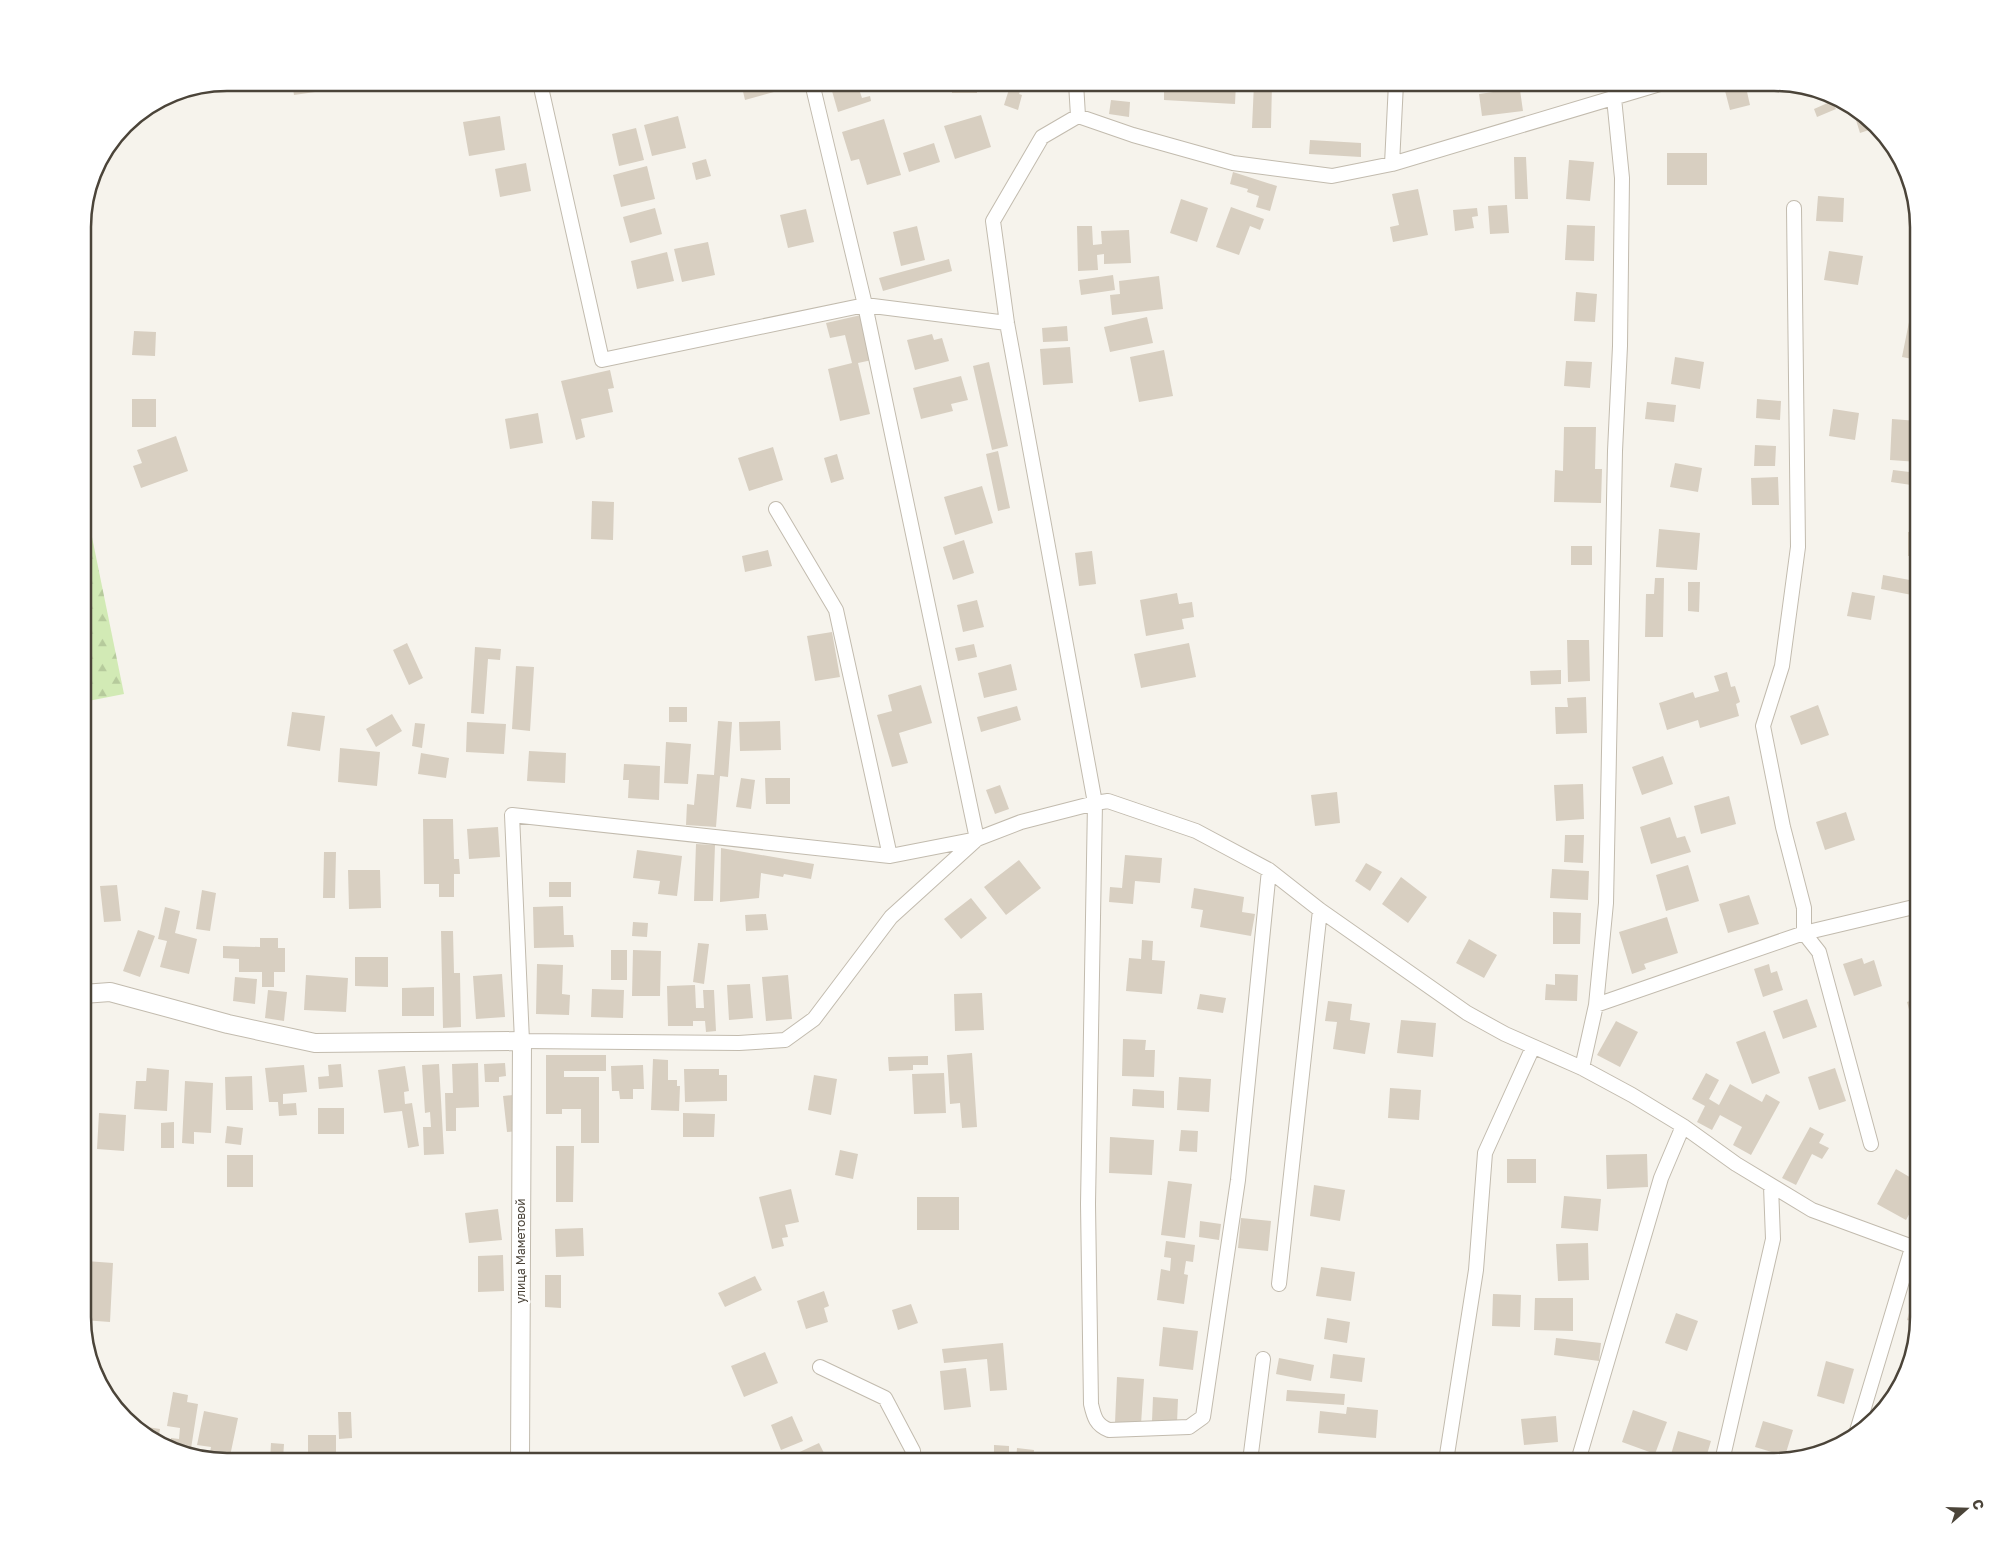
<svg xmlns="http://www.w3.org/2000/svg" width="2001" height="1544" font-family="'Golos Text',sans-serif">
<defs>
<pattern id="forest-firs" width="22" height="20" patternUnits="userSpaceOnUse" patternTransform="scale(1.25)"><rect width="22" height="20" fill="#d2eab5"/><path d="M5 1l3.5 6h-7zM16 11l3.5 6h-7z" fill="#b6ca9c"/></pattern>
</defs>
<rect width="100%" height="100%" fill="#f6f3ec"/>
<!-- forest -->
<path fill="url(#forest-firs)" d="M83,493l41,201 -41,8z"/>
<!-- building -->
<path fill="#d8cfc1" d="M292,83h50l1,5 -49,7z
M741,83h66l-62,17z
M857,83l5,15 8,-2 1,5 -33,11 -6,-21z
M951,83h26v10h-25z
M1011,83l11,3 -3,8 3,1 -4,15 -14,-5z
M1164,83h72l-1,21 -71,-4z
M1254,83h18l-1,45h-19z
M1506,83h13l4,28 -41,5 -3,-22 28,-4z
M1723,83h22l5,22 -20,5z
M1111,100l19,2 -1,15 -20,-3z
M1832,101l4,8 -19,8 -3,-8z
M981,115l10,32 -36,12 -11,-33z
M500,116l5,34 -36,6 -6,-34z
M678,116l8,32 -34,8 -8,-31z
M1866,117l9,11 -15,5 -4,-13z
M884,119l17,56 -34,10 -8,-26 -8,2 -9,-29z
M636,128l8,32 -25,6 -7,-32z
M1310,140l51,3v14l-52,-3z
M934,143l6,19 -31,10 -6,-19z
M1667,153h40v32h-40z
M1514,157h12l2,42h-13z
M706,159l5,17 -15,4 -4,-17z
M1569,160l25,2 -4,39 -24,-2z
M526,163l5,28 -31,6 -5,-28z
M647,166l8,33 -34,8 -8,-32z
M1233,172l44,14 -7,25 -14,-4 3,-11 -12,-4 1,-3 -18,-5z
M1418,189l10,46 -35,7 -3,-15 9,-2 -7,-31z
M1818,196l26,2 -1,24 -27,-1z
M1181,199l27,9 -11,34 -27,-9z
M1507,205l2,28 -19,1 -2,-28z
M1231,207l33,12 -4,11 -10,-4 -11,29 -23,-8z
M655,208l7,26 -32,9 -7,-26z
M1477,208l1,8 -6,1 2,11 -19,3 -2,-21z
M806,209l8,33 -26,6 -8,-33z
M1567,225l28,1 -1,35 -29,-1z
M917,226l8,34 -24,6 -8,-34z
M1077,226h15l1,19 9,-1 -1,-13 28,-1 2,33 -27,1v-10l-7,1 1,15 -20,1z
M708,242l7,33 -33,7 -8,-33z
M1829,251l34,5 -5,29 -34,-5z
M667,252l7,29 -37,8 -6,-28z
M949,259l3,12 -69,20 -4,-13z
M1113,275l2,15 -34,5 -2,-15z
M1159,276l4,33 -51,6 -2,-20 10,-1 -1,-13z
M1576,292l21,2 -2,28 -21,-1z
M861,315l11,45 -14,3 12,51 -30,7 -12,-52 24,-6 -7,-28 -15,3 -4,-15z
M1147,317l6,26 -43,9 -6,-25z
M1910,317l8,2v41l-16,-3z
M1067,326l1,15 -25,1 -1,-14z
M134,331l22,1 -1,24 -23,-1z
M932,334l2,6 8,-2 7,23 -34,9 -8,-30z
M1070,347l3,36 -30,2 -3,-36z
M1164,350l9,46 -34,6 -9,-45z
M1675,357l29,5 -4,27 -29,-5z
M1566,361l26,1 -2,26 -26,-2z
M989,362l19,84 -16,4 -19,-84z
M610,370l4,18 -6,1 5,23 -32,7 4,18 -9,3 -15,-59z
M961,376l7,24 -17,4 2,7 -32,8 -8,-31z
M132,399h24v28h-24z
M1757,399l24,2 -1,19 -24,-2z
M1647,402l29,3 -2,17 -29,-3z
M1833,409l26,4 -4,27 -26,-4z
M538,413l5,30 -33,6 -5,-30z
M1892,419l26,2v41l-28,-2z
M1564,427h32l-1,42h7l-1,34 -47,-1 1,-32 8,1z
M176,436l12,35 -47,17 -8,-22 9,-3 -5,-13z
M1755,445l21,1 -1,20h-21z
M773,447l10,33 -34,11 -11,-33z
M998,451l12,57 -12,3 -12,-57z
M837,454l7,25 -13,4 -7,-25z
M1675,463l27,5 -4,24 -28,-5z
M1893,470l25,3v13l-27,-4z
M1778,477l1,28h-27l-1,-27z
M982,486l11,37 -38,12 -11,-38z
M592,501l22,1 -1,38 -22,-1z
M1659,529l41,4 -3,37 -41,-3z
M1908,532h10v24h-10z
M964,540l10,33 -21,7 -10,-33z
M1571,546h21v19h-21z
M768,550l4,16 -27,6 -3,-16z
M1092,551l4,33 -17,2 -4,-33z
M1883,575l32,6 -3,14 -31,-6z
M1655,578h9l-1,59h-18l1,-43h8z
M1688,582h12l-1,30 -11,-1z
M1852,592l23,4 -4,24 -24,-4z
M1177,593l2,11 13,-2 2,15 -12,2 2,10 -38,7 -6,-36z
M977,600l7,27 -21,5 -6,-27z
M832,632l8,45 -25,4 -8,-45z
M1567,640h22l1,41 -22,1z
M407,643l16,35 -14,7 -16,-35z
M1189,643l7,34 -55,11 -7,-34z
M974,644l3,13 -19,4 -3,-13z
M475,647l26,2 -1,11 -12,-1 -4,55 -13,-1z
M1011,664l6,26 -33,8 -6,-25z
M516,666l18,1 -4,64 -18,-2z
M1561,670v14l-30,1 -1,-14z
M1727,672l4,15 4,-1 5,16 -4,2 3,12 -39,12 -2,-8 -31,10 -8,-27 34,-11 2,6 24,-7 -5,-15z
M921,685l11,38 -33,10 9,30 -16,4 -15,-52 15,-4 -4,-16z
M1586,697l1,36 -31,1 -1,-27h13l-1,-9z
M1818,705l11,30 -28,10 -11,-29z
M1017,706l4,14 -40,12 -4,-15z
M669,707h18v15h-18z
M292,712l33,4 -5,35 -33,-5z
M392,714l10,17 -26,16 -10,-18z
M718,721l14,1 -4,55 -8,-1 -4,51 -30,-2 1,-21 7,1 3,-31 17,1z
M780,721l1,29 -41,1 -1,-29z
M467,722l39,2 -2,30 -38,-2z
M415,723l10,1 -3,24 -10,-2z
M666,742l25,2 -3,40 -24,-1z
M340,748l40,4 -3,34 -39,-4z
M529,751l37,2 -1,30 -38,-2z
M421,753l28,5 -3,20 -28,-4z
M1663,756l10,28 -31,11 -10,-28z
M624,764l36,2 -1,34 -31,-2 1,-18h-6z
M741,778l14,2 -4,29 -15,-2z
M765,778h25v26h-24z
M1583,784l1,35 -28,2 -2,-36z
M1000,785l9,24 -14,5 -9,-24z
M1337,792l3,31 -25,3 -4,-31z
M1729,796l7,28 -35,10 -7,-28z
M1846,812l9,28 -30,10 -9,-28z
M1670,817l7,21 8,-2 6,16 -40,12 -11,-37z
M423,819h30l1,40h5l1,15h-6v23h-15v-13h-15z
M498,827l2,30 -31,2 -2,-30z
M1565,835h19l-1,28 -19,-1z
M696,844l19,1 -2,56h-19z
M721,848l93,16 -3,15 -27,-5 -1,3 -22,-4 -2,25 -39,4z
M637,850l45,6 -5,40 -19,-2 2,-13 -27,-3z
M324,852h12l-1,46h-12z
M1125,855l37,3 -2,25 -25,-2 -2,23 -24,-2 1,-15 12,1z
M1019,860l22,28 -35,27 -22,-28z
M1366,863l16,9 -12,19 -15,-10z
M1688,865l11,36 -33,10 -10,-36z
M1552,869l37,2 -1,29 -38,-2z
M348,870h32l1,38 -32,1z
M1401,877l26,20 -19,26 -26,-19z
M549,882h22v15h-22z
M117,885l4,36 -17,1 -4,-36z
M1194,888l50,9 -2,15 13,2 -4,22 -51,-9 3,-17 -12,-2z
M202,890l14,3 -6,38 -14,-2z
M1749,895l10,29 -31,9 -9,-29z
M971,898l16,20 -26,21 -17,-20z
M563,906l1,29h9l1,12 -40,1 -1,-41z
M165,907l15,4 -5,22 22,6 -8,35 -29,-7 7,-26 -9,-2z
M1553,912l28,1 -1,31h-27z
M766,914l2,16 -22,1 -1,-16z
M1667,917l11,36 -34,11 2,5 -14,5 -13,-42z
M633,922l15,1 -1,14 -15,-1z
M138,930l17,6 -15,41 -17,-6z
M441,931h12l1,42h6l1,54 -18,1z
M260,938h18v10h7v24h-11v15h-12v-15h-23v-13l-16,-1v-12l37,1z
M1469,939l28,16 -13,23 -28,-15z
M1142,940l11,1 -1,19 13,1 -3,33 -36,-3 3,-33 12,1z
M698,943l11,1 -5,40 -11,-2z
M1918,944v25l-7,-23z
M611,950h16v30h-16z
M633,950l28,1 -1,45h-28z
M355,957h33v30l-33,-1z
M1862,958l2,6 10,-4 8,26 -28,10 -11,-32z
M537,964l26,1 -1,29 8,1 -1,20 -33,-1z
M1769,964l2,9 6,-2 6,19 -20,7 -9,-28z
M502,974l3,43 -29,2 -3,-43z
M1555,974l23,1 -1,26 -32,-1 1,-16 9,1z
M306,975l42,3 -2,34 -42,-2z
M788,975l4,44 -26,2 -4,-44z
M235,977l22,2 -2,25 -22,-3z
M750,984l3,34 -24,2 -2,-35z
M695,985l1,23h8l-1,-18h11l2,41 -10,1 -1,-11h-12v5h-25l-1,-40z
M434,987v29h-32v-28z
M592,989l32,1 -1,28 -32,-1z
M268,990l19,2 -3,29 -19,-3z
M982,993l2,37 -29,1 -1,-37z
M1200,994l26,4 -3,15 -26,-4z
M1918,998v32l-3,1 -8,-29z
M1807,999l10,28 -34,12 -10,-28z
M1328,1001l24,3 -2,16 20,3 -5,31 -32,-5 4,-27 -12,-1z
M1401,1020l35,3 -3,34 -36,-4z
M1616,1021l22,11 -18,35 -23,-12z
M1765,1031l15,42 -28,11 -16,-42z
M1123,1039l23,1 -1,10h10l-1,27 -32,-1z
M972,1053l5,74 -15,1 -2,-25 -10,1 -3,-49z
M546,1055h60v16h-42v6h35v66h-18v-34h-19v5h-16z
M928,1056v9h-15v5l-24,1 -1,-14z
M653,1059l15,1v20h9v6h3l-1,25 -28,-1z
M478,1063l1,44 -23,1v23h-10l-1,-38h8l-1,-29z
M505,1063l1,13 -7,1v5h-14l-1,-18z
M341,1064l2,23 -24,2 -1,-12 11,-1 -1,-11z
M439,1064l5,90 -20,1 -1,-28h8l-1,-15 -5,1 -3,-48z
M304,1065l3,27 -24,2v10l13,-1 1,12 -18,1 -1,-14h-9l-4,-34z
M643,1065l1,24h-11v10h-13l-1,-8h-7l-1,-25z
M405,1066l4,25 -5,1 1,12 7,-1 7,43 -11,2 -6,-37 -18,2 -6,-43z
M147,1068l22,2 -2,41 -33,-2 2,-28h10z
M1835,1068l11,33 -27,9 -11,-33z
M684,1069h35v6h8v26l-42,1z
M944,1073l2,40 -32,1 -2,-40z
M1706,1073l13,7 -10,19 10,6 11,-21 32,18 4,-8 14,8 -29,53 -18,-10 9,-18 -22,-12 -8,15 -15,-8 8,-16 -13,-7z
M814,1075l23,4 -6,36 -23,-5z
M252,1076l1,34h-27l-1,-33z
M1179,1077l32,2 -2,33 -32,-2z
M185,1081l28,2 -2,50 -17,-1v12l-12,-1z
M1390,1088l31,2 -2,30 -31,-2z
M1133,1089l31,2v17l-32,-2z
M514,1095l4,36 -11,1 -4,-36z
M318,1108h26v26h-26z
M99,1113l27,2 -2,36 -27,-2z
M683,1113l32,1 -1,23h-31z
M174,1122v26h-13v-25z
M227,1126l16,2 -2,17 -16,-2z
M1810,1127l14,7 -5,9 10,5 -7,11 -10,-5 -16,31 -14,-7z
M1181,1130l17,1 -1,21 -18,-1z
M1110,1137l44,3 -2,35 -43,-2z
M556,1146h18l-1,56h-17z
M840,1150l18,4 -5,25 -18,-4z
M1647,1154l1,33 -41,2 -1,-34z
M227,1155h26v32h-26z
M1507,1159h29v24h-29z
M1896,1169l22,13v16l-12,22 -29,-16z
M1168,1181l24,3 -7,54 -24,-3z
M1314,1185l31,5 -5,31 -30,-5z
M791,1189l8,33 -14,3 3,12 -6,1 2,8 -12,3 -13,-52z
M1564,1196l37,3 -3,32 -37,-3z
M917,1197h42v33h-42z
M498,1209l4,31 -33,3 -4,-30z
M1241,1218l30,3 -3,30 -30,-3z
M1200,1221l21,3 -2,16 -20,-3z
M583,1228l1,28 -28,1 -1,-28z
M1166,1241l29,4 -2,17 -7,-1 -2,13 4,1 -4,29 -27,-4 4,-31 9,2 1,-13 -7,-1z
M1588,1243l1,37 -31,1 -2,-37z
M503,1255l1,36 -26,1v-36z
M86,1261l27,2 -3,59 -27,-2z
M1321,1267l34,5 -4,29 -35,-5z
M545,1275h16v33l-16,-1z
M755,1276l7,14 -37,17 -7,-14z
M1918,1280v37l-1,6 -10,-3z
M824,1291l5,15 -5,2 4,14 -22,7 -9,-28z
M1493,1294l28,1 -1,32 -28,-1z
M1535,1298h38v33l-39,-1z
M911,1304l7,19 -20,7 -6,-20z
M1676,1313l22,8 -11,30 -22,-8z
M1327,1318l23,4 -3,21 -23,-4z
M1163,1327l35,4 -5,39 -34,-4z
M1556,1338l45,5 -2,18 -45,-6z
M1003,1343l4,47 -17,1 -3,-32 -43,4 -2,-14z
M765,1352l13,31 -34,14 -13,-31z
M1333,1354l32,4 -3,24 -32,-4z
M1279,1358l35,7 -3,16 -35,-7z
M1826,1361l28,8 -10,35 -27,-8z
M966,1368l5,39 -27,3 -4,-39z
M1117,1377l27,2 -3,45 -26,-1z
M1287,1390l58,4 -1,11 -58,-4z
M173,1392l15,3 -1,7 11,2 -8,51 -9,-1 -11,-6 1,-10 8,1 1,-11 -13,-2z
M1153,1397l25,2 -1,24 -25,-2z
M1347,1407l31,3 -2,28 -58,-5 2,-22 26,3z
M1633,1410l34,12 -12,32 -33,-12z
M204,1411l34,7 -9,43 -20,-3 2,-11 -14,-2z
M338,1412h13l1,26 -13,1z
M792,1416l11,25 -22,9 -10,-25z
M1556,1416l2,26 -34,3 -3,-26z
M1763,1421l30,9 -8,26 -30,-9z
M147,1427l13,2 -2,11 4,1v3l-16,-9z
M1678,1431l33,10 -6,20h-36z
M308,1435h28v26h-28z
M271,1443l13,1 -1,15h3v2h-16z
M819,1443l9,18h-34l-3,-5z
M994,1445l15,1v15h-15z
M1017,1448l17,2 -1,11h-17z
M626,1452l19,3 -1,4 12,2h-32z
M413,1454l32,1 -1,6h-31z
M346,1458h53v3h-53z"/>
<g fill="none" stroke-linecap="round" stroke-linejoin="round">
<defs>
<path id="minor" d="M540,83l62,277 263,-55 142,18
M812,83l53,222 112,534 -87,17 -378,-41 10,226 217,2 46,-3 29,-21 77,-102 86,-78 44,-17 74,-19 13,-2 88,30 73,39 51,40 147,103 38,21 77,34 50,27 51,31 53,38 76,46 106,39
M1076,83l2,33
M1392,164l4,-81
M1794,208l4,339 -16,119 -19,60 20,101 21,81v25l114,-27
M776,509l60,101 54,246
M1269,870l-31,310 -35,237 -14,10 -80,3c-13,-5 -15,-13 -18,-26l-3,-200 7,-401 -88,-480 -14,-102 49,-84 36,-21 55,19 100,28 99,13 60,-12 271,-81
M1596,1005l208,-72 15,19 52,192
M1582,1068l14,-63 10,-102 9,-452 5,-105 2,-168 -8,-80
M1279,1284l41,-374
M820,1367l65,31 28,53 1,10
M1857,1431l55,-183
M1250,1461l13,-102
M1446,1461l30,-191 9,-117 48,-106
M1578,1461l83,-283 22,-52
M1722,1461l51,-222 -2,-53"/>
<path id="tertiary" d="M83,994l27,-2 118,32 87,19 207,-2 -2,420"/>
</defs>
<!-- minor casing -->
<use href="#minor" stroke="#c2bbae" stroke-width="16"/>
<!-- tertiary casing -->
<use href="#tertiary" stroke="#c2bbae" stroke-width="20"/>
<!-- minor -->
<use href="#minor" stroke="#fff" stroke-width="14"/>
<!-- tertiary -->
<use href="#tertiary" stroke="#fff" stroke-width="18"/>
</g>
<g text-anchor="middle" stroke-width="5" stroke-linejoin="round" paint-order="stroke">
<!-- street labels -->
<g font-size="12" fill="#4b4439" stroke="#fff">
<text transform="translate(521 1251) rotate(-90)" y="4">улица Маметовой</text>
</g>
</g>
<!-- crop -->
<path d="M0 0H2001V1544H0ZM227 91H1774A136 136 0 0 1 1910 227V1317A136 136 0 0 1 1774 1453H227A136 136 0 0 1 91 1317V227A136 136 0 0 1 227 91Z" fill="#fff" fill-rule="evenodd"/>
<path fill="none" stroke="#4b4439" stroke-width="2.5" d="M227 91H1774A136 136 0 0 1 1910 227V1317A136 136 0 0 1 1774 1453H227A136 136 0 0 1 91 1317V227A136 136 0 0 1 227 91Z"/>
<!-- north arrow -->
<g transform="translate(1966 1509) rotate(70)" stroke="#ffffff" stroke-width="4" paint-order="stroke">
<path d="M0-4L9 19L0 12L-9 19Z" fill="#4b4439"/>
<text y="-8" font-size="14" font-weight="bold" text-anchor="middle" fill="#4b4439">С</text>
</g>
</svg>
